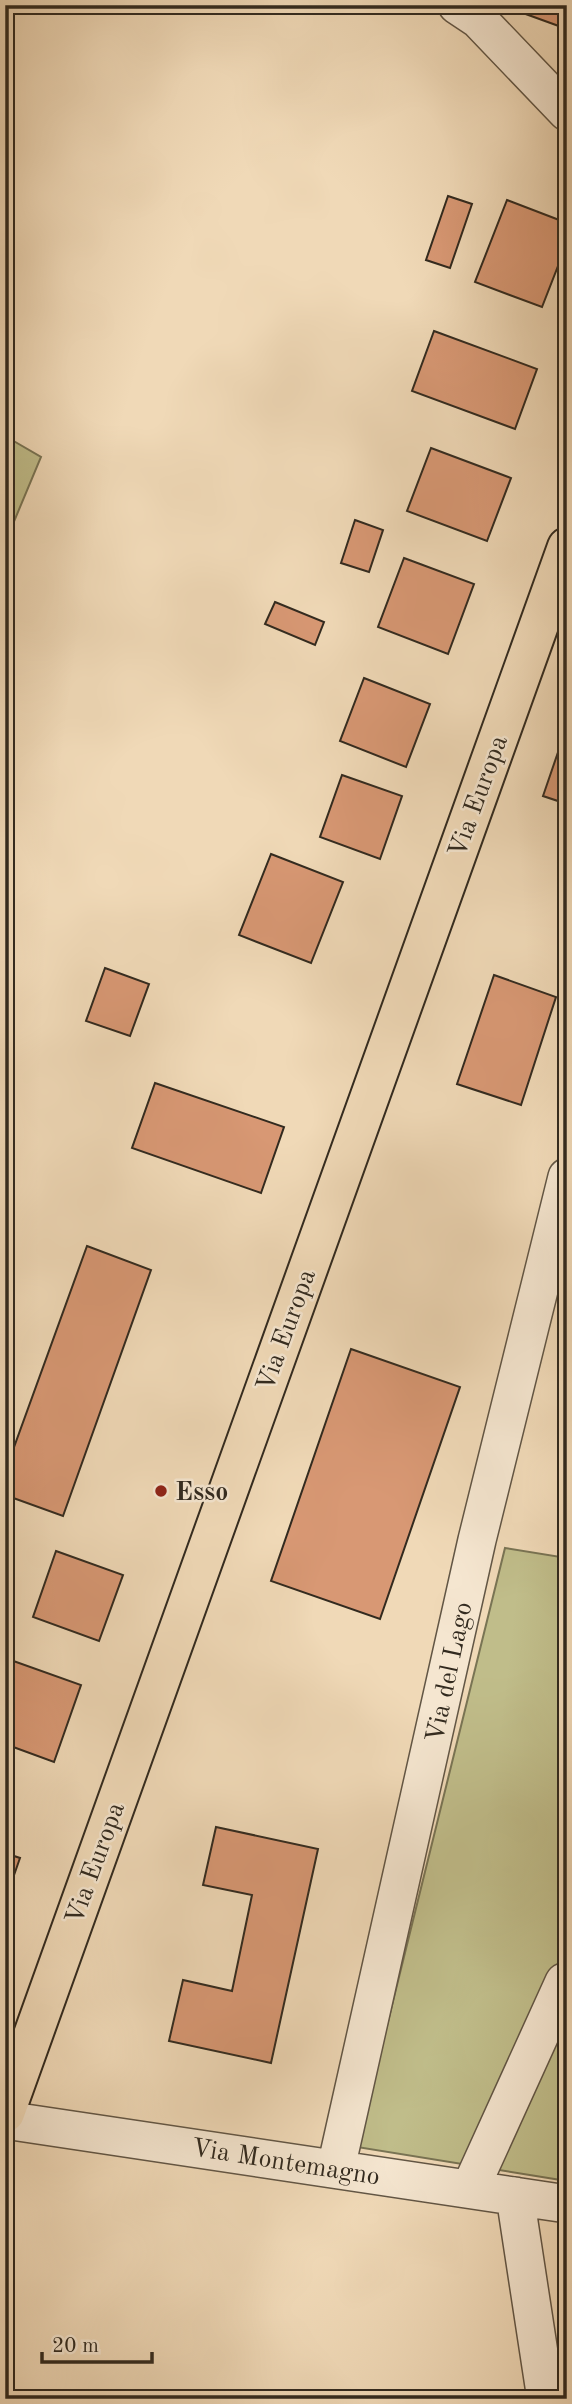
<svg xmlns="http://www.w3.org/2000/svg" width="572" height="2404" font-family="'Old Standard TT',serif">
<rect width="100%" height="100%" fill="#f0d9b7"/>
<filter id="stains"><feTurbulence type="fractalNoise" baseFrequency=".00286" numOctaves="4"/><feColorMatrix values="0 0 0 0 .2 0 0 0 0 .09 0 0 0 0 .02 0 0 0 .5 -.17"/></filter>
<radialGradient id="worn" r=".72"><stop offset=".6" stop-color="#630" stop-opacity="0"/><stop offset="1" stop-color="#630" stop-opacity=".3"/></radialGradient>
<!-- green -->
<path fill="#c0bd8a" stroke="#797454" stroke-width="2" d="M5,436l36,21 -36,86z
M505,1548l62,10v623l-210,-34z"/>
<!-- building -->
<path fill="#d89874" stroke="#322a1f" stroke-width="2" d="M510,5h57v24l-58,-21z
M448,196l24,8 -22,64 -24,-8z
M507,200l60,23v20l-25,64 -67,-25z
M434,331l103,38 -22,60 -103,-38z
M431,448l80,30 -24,63 -80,-30z
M355,520l28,10 -14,42 -28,-9z
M404,558l70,26 -26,70 -70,-27z
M275,602l49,20 -9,23 -50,-21z
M364,678l66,26 -24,63 -66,-26z
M567,726v78l-24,-8z
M342,775l60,21 -22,63 -60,-22z
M271,854l72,28 -32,81 -72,-28z
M105,968l44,16 -19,52 -44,-15z
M494,975l62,22 -35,108 -64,-21z
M155,1083l129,44 -23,66 -129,-45z
M87,1246l64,24 -88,246 -58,-21v-23z
M351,1349l109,38 -80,232 -109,-38z
M56,1551l67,24 -24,66 -66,-24z
M5,1658l76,27 -27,77 -49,-18z
M216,1827l102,22 -47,214 -102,-22 14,-61 49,11 20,-96 -49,-10z
M5,1853l15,5 -15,43z"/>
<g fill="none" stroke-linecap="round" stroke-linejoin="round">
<defs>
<path id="minor" d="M457,5l21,14 89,93
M5,2120l562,84
M336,2168l141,-628 90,-363
M470,2189l94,-207
M515,2196l31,203"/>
<path id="major" d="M5,2113l562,-1566"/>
</defs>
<!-- minor casing -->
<use href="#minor" stroke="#625645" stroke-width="40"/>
<!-- major casing -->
<use href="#major" stroke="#322a1f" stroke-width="42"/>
<!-- minor -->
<use href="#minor" stroke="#f5e6d0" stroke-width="37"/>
<!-- major -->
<use href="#major" stroke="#f0d9b7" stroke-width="38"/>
</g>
<!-- markers -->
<circle fill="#8f2418" stroke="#f5e6d0" stroke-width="2.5" cx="161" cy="1491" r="7"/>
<g text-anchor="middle" stroke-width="5" stroke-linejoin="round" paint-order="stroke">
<!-- street labels -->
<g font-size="26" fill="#322a1f" stroke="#f5e6d0">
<text transform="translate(477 796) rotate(-70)" y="9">Via Europa</text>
<text transform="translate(285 1330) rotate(-70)" y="9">Via Europa</text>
<text transform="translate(448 1672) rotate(-78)" y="9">Via del Lago</text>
<text transform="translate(94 1863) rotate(-70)" y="9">Via Europa</text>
<text transform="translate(286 2161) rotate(9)" y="9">Via Montemagno</text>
</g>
<!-- poi labels -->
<g font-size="26" font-weight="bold" fill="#322a1f" stroke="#f5e6d0" text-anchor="start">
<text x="175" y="1500">Esso</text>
</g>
</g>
<!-- margin -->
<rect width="572" height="2404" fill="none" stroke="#f0d9b7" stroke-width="28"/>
<rect x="7" y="7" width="558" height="2390" fill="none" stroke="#322a1f" stroke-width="3.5"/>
<rect x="14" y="14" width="544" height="2376" fill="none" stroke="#322a1f" stroke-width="2"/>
<!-- scale -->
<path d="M42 2352v10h110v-10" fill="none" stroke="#322a1f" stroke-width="3.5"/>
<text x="52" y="2352" font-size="21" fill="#322a1f" stroke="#f5e6d0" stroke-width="5" paint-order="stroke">20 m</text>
<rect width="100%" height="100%" filter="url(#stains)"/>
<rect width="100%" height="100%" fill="url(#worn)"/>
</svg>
